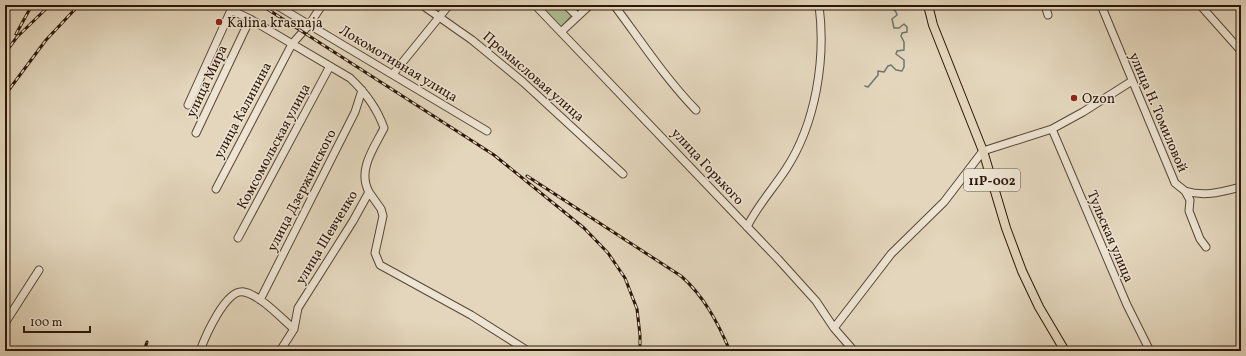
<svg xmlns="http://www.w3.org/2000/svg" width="1246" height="356" font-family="Vollkorn,serif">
<rect width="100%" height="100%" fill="#e3d6bc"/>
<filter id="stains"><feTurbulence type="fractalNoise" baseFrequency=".005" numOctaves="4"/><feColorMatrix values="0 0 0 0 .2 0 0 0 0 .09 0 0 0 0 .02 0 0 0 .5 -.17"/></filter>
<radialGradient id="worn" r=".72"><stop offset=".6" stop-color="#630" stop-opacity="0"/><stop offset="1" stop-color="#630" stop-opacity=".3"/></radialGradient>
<!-- green -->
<path fill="#afbf94" stroke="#6d6a4e" d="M539,5h23l10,10 -12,13z"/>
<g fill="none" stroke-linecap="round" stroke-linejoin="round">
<!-- stream -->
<path stroke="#6b7770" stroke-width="1.5" d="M865,86l3,1 10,-12v-4l6,1 4,-6 3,-1 5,5 6,1 2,-4v-7l-8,-6 1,-3 7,-1v-8l-3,-6 1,-3 5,-1v-5l-3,-3 -5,4h-5l-2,-9 5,-4 -1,-3 -7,-7"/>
<defs>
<path id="minor" d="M276,5l211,126
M422,5l50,35 51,42 100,92
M535,5l243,254 38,42 18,27 20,23
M566,5l11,11
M614,5c27,36 51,73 82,105
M1045,5l3,10
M1101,5l74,178 10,8 5,9 -1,11 11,28 6,8
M1200,5l41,46
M561,32l29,-27
M393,74l56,-69
M188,105l43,-95 19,9 100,59c15,14 27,30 34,50 -10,20 -27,42 -15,64l-16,29 -55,87 -4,21
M1052,129l75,176 23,46
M196,133l54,-114
M216,189l76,-145 17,-19 13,-20
M1185,191c20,6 36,1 56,-4
M369,192l12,17 2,7 -8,37 5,12 91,50 57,36
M747,227c10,-21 26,-38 39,-58 30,-46 40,-110 33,-164
M238,238l92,-172
M260,300l95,-188 7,-22
M5,323l34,-53
M834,328l57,-74 53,-52 39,-51 69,-22 31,-17 49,-31
M200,351c5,-14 26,-63 44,-59 16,3 37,26 50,37l-14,22"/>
<path id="major" d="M928,5l5,20 50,126 23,77 16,43 17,36 26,44"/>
</defs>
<!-- minor casing -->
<use href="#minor" stroke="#594635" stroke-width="9"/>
<!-- major casing -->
<use href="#major" stroke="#2b1608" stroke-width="10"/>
<!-- minor -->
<use href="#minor" stroke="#ede4d3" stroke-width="7"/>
<!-- major -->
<use href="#major" stroke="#e3d6bc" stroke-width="8"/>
<defs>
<path id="rail" d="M261,5l233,150 90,73 24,25 17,25 12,31 3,26v16
M16,34l16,-29
M5,53l12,-16 33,-32
M5,95l41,-55 33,-35
M527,176l154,100c23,20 37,47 49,75
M144,351l3,-9"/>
</defs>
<!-- rail casing -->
<use href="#rail" stroke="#2b1608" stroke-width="3"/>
<!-- rail -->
<use href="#rail" stroke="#ede4d3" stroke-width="1.5" stroke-dasharray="4.5" stroke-linecap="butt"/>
</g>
<!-- markers -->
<g fill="#8f2418" stroke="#ede4d3" stroke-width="1.5">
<circle cx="219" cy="22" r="4"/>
<circle cx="1074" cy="98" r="4"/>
</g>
<g text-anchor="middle" stroke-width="3" stroke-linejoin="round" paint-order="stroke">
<!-- shield labels -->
<rect fill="#ede4d3" stroke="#655445" stroke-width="1" x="964" y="169" width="56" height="22" rx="3"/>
<g font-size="13" font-weight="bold" fill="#2b1608">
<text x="992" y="185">11Р-002</text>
</g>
<!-- poi labels -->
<g font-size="14" fill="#2b1608" stroke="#ede4d3" text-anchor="start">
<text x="227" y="27">Kalina krasnaja</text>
<text x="1082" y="103">Ozon</text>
</g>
<!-- street labels -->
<g font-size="14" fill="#2b1608" stroke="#ede4d3">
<text transform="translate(399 63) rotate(31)" y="5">Локомотивная улица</text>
<text transform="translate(534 76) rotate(41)" y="5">Промысловая улица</text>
<text transform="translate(206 81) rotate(-65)" y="5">улица Мира</text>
<text transform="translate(242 110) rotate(-62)" y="5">улица Калинина</text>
<text transform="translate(1159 112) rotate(67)" y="5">улица Н. Томиловой</text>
<text transform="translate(273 146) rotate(-62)" y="5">Комсомольская улица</text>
<text transform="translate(708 166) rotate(47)" y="5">улица Горького</text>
<text transform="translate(301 190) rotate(-63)" y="5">улица Дзержинского</text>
<text transform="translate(1111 236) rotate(67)" y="5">Тульская улица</text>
<text transform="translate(326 237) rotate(-59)" y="5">улица Шевченко</text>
</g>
</g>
<!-- margin -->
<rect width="1246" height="356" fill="none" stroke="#e3d6bc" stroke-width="20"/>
<rect x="6" y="6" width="1234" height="344" fill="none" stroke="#2b1608" stroke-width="2"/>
<rect x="10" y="10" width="1226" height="336" fill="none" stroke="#2b1608"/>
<!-- scale -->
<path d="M24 326v6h66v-6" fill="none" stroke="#2b1608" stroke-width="2"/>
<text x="30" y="326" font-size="12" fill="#2b1608" stroke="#ede4d3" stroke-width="3" paint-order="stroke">100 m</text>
<rect width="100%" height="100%" filter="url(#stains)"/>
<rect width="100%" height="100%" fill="url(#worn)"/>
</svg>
